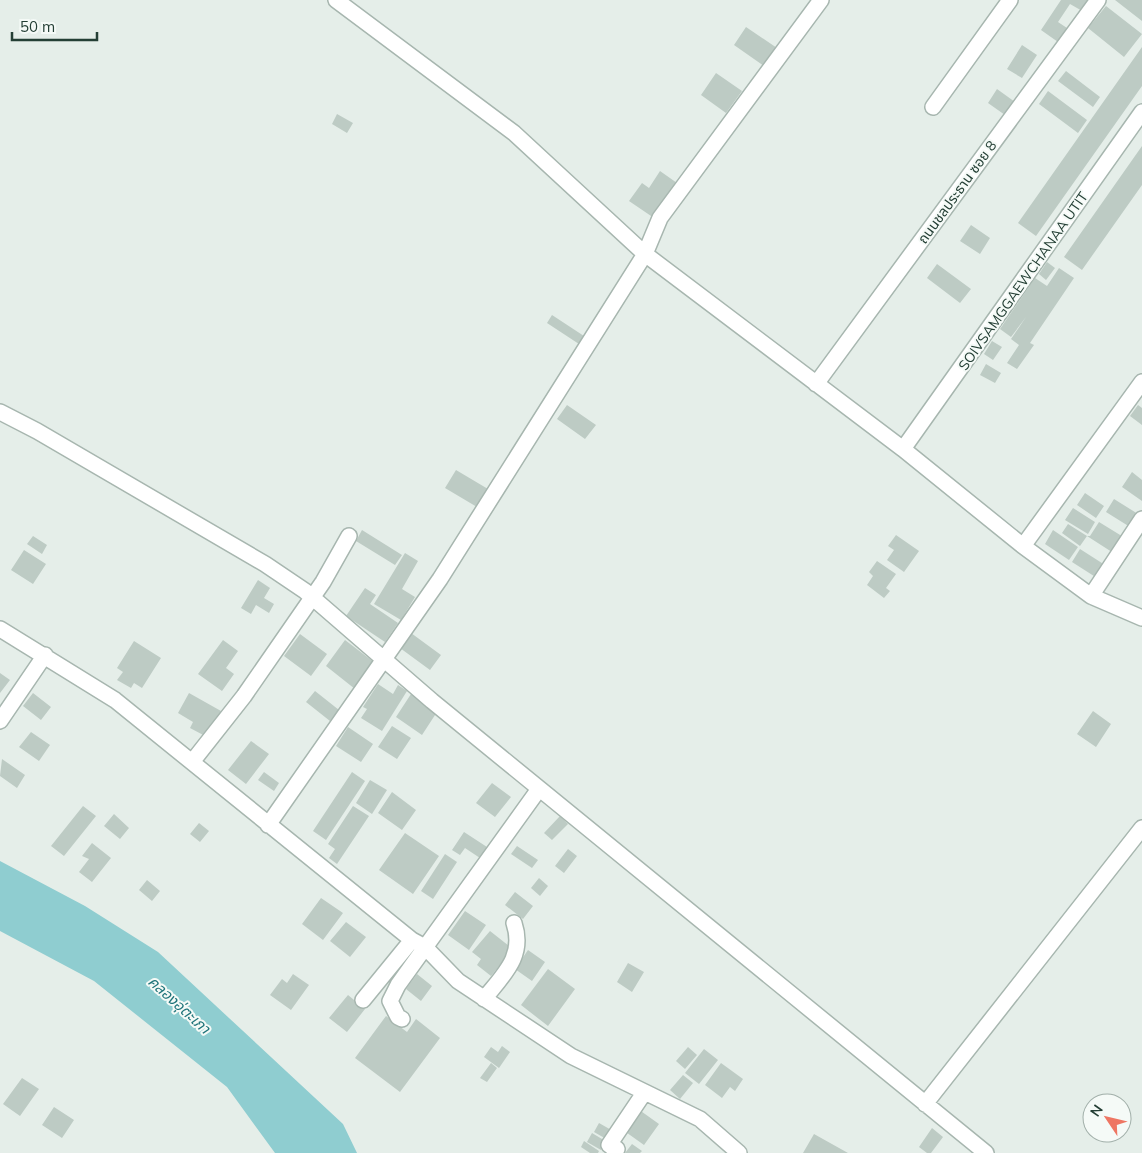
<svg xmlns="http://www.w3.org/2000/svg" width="1142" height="1153" font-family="Mulish,'Noto Sans Thai',sans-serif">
<rect width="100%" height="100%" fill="#e5eee9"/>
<!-- water -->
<path fill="#8fcdd0" d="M0,861l85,45 73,46 185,172 14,29h-82l-48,-66 -133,-106 -94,-50z"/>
<!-- building -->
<path fill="#bdcbc4" d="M1061,0h31l-8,12 -14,-8 -12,18 9,6 -9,14 -17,-12z
M1115,0h27v21z
M1106,6l36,28 -18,23 -36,-29z
M746,27l31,21 -13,18 -30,-21z
M1022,45l15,10 -15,23 -15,-9z
M1142,47v39l-106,150 -18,-13z
M1066,71l34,26 -7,10 -35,-26z
M716,73l26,18 -16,22 -25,-18z
M997,89l18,13 -10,13 -17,-12z
M1048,91l39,29 -9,13 -39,-29z
M337,114l16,9 -6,10 -15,-9z
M1142,146v39l-60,85 -18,-13z
M660,171l17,12 -23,35 -25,-17 13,-18 7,5z
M971,225l19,13 -10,16 -20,-13z
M1047,262l8,6 -9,12 -7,-6z
M937,264l34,25 -11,14 -33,-25z
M1059,268l15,10 -44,65 4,2 -17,24 -10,-6 12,-18 -8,-6 15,-22 -15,20 -11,-8 35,-51 12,8z
M552,315l35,23 -5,8 -35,-23z
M992,341l10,6 -9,13 -9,-6z
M986,364l15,9 -6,10 -15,-8z
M567,405l29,20 -11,14 -28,-20z
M1138,405l4,3v17l-12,-9z
M456,470l32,19 -11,18 -32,-19z
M1132,472l10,8v21l-20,-14z
M1085,493l19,13 -8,12 -19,-13z
M1114,499l24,15 -8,13 -24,-15z
M1073,508l22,14 -7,12 -23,-14z
M1099,522l26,16 -10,16 -28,-18 -7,10 -18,-13 6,-9 19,12h3z
M362,530l40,25 -7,10 -39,-24z
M1053,530l25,17 -9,13 -24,-16z
M896,535l23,16 -15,21 -17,-12 7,-10 -6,-4z
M33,536l14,9 -5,9 -15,-10z
M1080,549l25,16 -8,13 -25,-16z
M24,550l22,14 -13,20 -22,-14z
M405,553l13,8 -16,28 13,8 -14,23 -27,-16z
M877,561l19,13 -10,14 4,3 -6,7 -17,-13 6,-9 -4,-4z
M258,580l12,8 -6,10 10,6 -5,9 -13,-8 -5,9 -10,-6z
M365,588l11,7 -6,9 28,19 -13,19 -39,-26z
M411,633l30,22 -11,15 -30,-22z
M300,634l27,20 -16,22 -27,-20z
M223,640l15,11 -12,17 8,6 -12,17 -24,-17z
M345,640l30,23 -20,26 -29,-23z
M134,641l27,17 -19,30 -8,-5 -3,5 -14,-8 6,-8 -6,-4z
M0,673l10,7 -10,13z
M378,684l15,10 5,-9 9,6 -25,40 -21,-13 6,-9 -4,-2z
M315,691l24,19 -9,11 -24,-19z
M33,693l18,14 -10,13 -18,-14z
M189,693l32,18 -14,26 -17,-9 3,-6 -15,-9z
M411,694l26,18 -15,23 -26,-18z
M1093,711l18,13 -15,23 -19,-13z
M392,726l19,12 -14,21 -19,-12z
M348,727l25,17 -12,18 -25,-16z
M31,732l19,13 -11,16 -20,-14z
M251,741l18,13 -23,30 -18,-14z
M2,759l23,16 -8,13 -17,-12z
M264,772l15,11 -5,8 -16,-11z
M352,772l13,9 -39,59 -13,-9z
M370,780l17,10 -15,24 -16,-11z
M492,783l19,14 -16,20 -19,-14z
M392,792l24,18 -14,20 -24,-17z
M83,806l13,10 -32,40 -13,-10z
M353,806l16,10 -32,48 -8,-6 6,-9 -7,-5z
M114,814l15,14 -9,11 -16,-13z
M560,816l8,8 -16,16 -8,-7z
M199,823l10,8 -9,11 -10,-8z
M464,832l23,15 -7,11 -15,-10 -5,7 -8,-5z
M405,833l34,23 -26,38 -34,-24z
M92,843l19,15 -19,24 -13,-10 10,-13 -7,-3z
M517,846l21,14 -6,8 -21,-14z
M568,849l9,7 -13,17 -9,-7z
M445,854l12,8 -24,37 -12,-8z
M539,878l9,8 -8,10 -9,-8z
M147,880l13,11 -8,10 -13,-11z
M515,892l18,14 -10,13 -18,-14z
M321,898l22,15 -20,27 -21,-16z
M465,911l21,14 -17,25 -21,-15z
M346,922l20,15 -16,20 -20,-16z
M490,931l23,18 -22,27 -14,-11 4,-6 -9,-7z
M528,950l17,12 -13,19 -17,-12z
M628,963l16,9 -12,20 -15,-10z
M548,969l27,20 -27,37 -27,-21z
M293,974l16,11 -18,25 -21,-15 12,-16 5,4z
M417,974l15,12 -11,15 -15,-12z
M348,995l17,14 -18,23 -18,-14z
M386,1016l21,16 9,-13 24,19 -40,54 -45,-34z
M502,1046l8,6 -11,16 -15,-11 7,-10 7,5z
M688,1047l9,8 -12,14 -9,-8z
M704,1049l14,11 -19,24 -14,-11z
M491,1063l6,5 -10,14 -7,-4z
M721,1063l22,16 -8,12 -5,-4 -8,11 -17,-13z
M683,1075l10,8 -13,16 -10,-9z
M22,1078l17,11 -19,27 -17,-12z
M54,1107l20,13 -12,18 -20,-13z
M638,1109l21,15 -15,21 -21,-15z
M599,1123l14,8 -5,9 -14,-8z
M932,1128l11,9 -12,16h-4l-8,-6z
M592,1133l15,9 -6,8 -14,-8z
M814,1134l34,19h-45z
M584,1141l15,10 -1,2h-8l-9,-6z
M632,1144l10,7 -2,2h-15z"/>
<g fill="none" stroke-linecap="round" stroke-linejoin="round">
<defs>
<path id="minor" d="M336,0l178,133 131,121 258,195 120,97 68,50 51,22
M933,107l77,-107
M816,384l282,-384
M0,412l37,19 228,133 40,27 127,110 554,452
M903,449l239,-337
M1023,546l119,-164
M1091,596l51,-77
M0,629l115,71 297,240 13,7 33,34 113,75 129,63 39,34
M0,721l45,-66
M192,762l52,-66 79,-114 26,-46
M268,825l172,-246 205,-325 15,-36 161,-218
M484,999c20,-25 41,-43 30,-76
M363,1000l49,-60
M402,1019l-4,-2 -8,-16 8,-16 141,-196
M925,1104l217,-276
M614,1153l3,-4 -8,-4 35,-52"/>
</defs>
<!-- minor casing -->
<use href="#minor" stroke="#a7b6af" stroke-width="18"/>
<!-- minor -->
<use href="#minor" stroke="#fff" stroke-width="15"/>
</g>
<g text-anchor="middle" stroke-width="4" stroke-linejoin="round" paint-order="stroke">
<!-- street labels -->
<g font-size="14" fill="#243f35" stroke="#f5faf7">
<text transform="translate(957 192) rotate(-54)" y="5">ถนนชลประธาน ซอย 8</text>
<text transform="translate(1023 281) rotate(-55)" y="5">SOIVSAMGGAEWCHANAA UTIT</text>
</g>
<!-- water labels -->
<g font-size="15" font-style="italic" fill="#1f747a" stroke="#f5faf7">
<text transform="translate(179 1005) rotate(42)" y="5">คลองอุ่ตะเภา</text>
</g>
</g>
<!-- north arrow -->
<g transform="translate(1107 1118) rotate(305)"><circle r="24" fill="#f5faf7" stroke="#a1afa9"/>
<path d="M0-4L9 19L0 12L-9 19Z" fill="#ee7663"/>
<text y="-8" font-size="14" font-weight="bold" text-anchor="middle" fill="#243f35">N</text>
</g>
<!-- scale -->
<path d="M12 32v8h85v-8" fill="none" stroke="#243f35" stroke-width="2.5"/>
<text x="20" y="32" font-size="15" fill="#243f35" stroke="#f5faf7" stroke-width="4" paint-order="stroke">50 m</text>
</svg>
